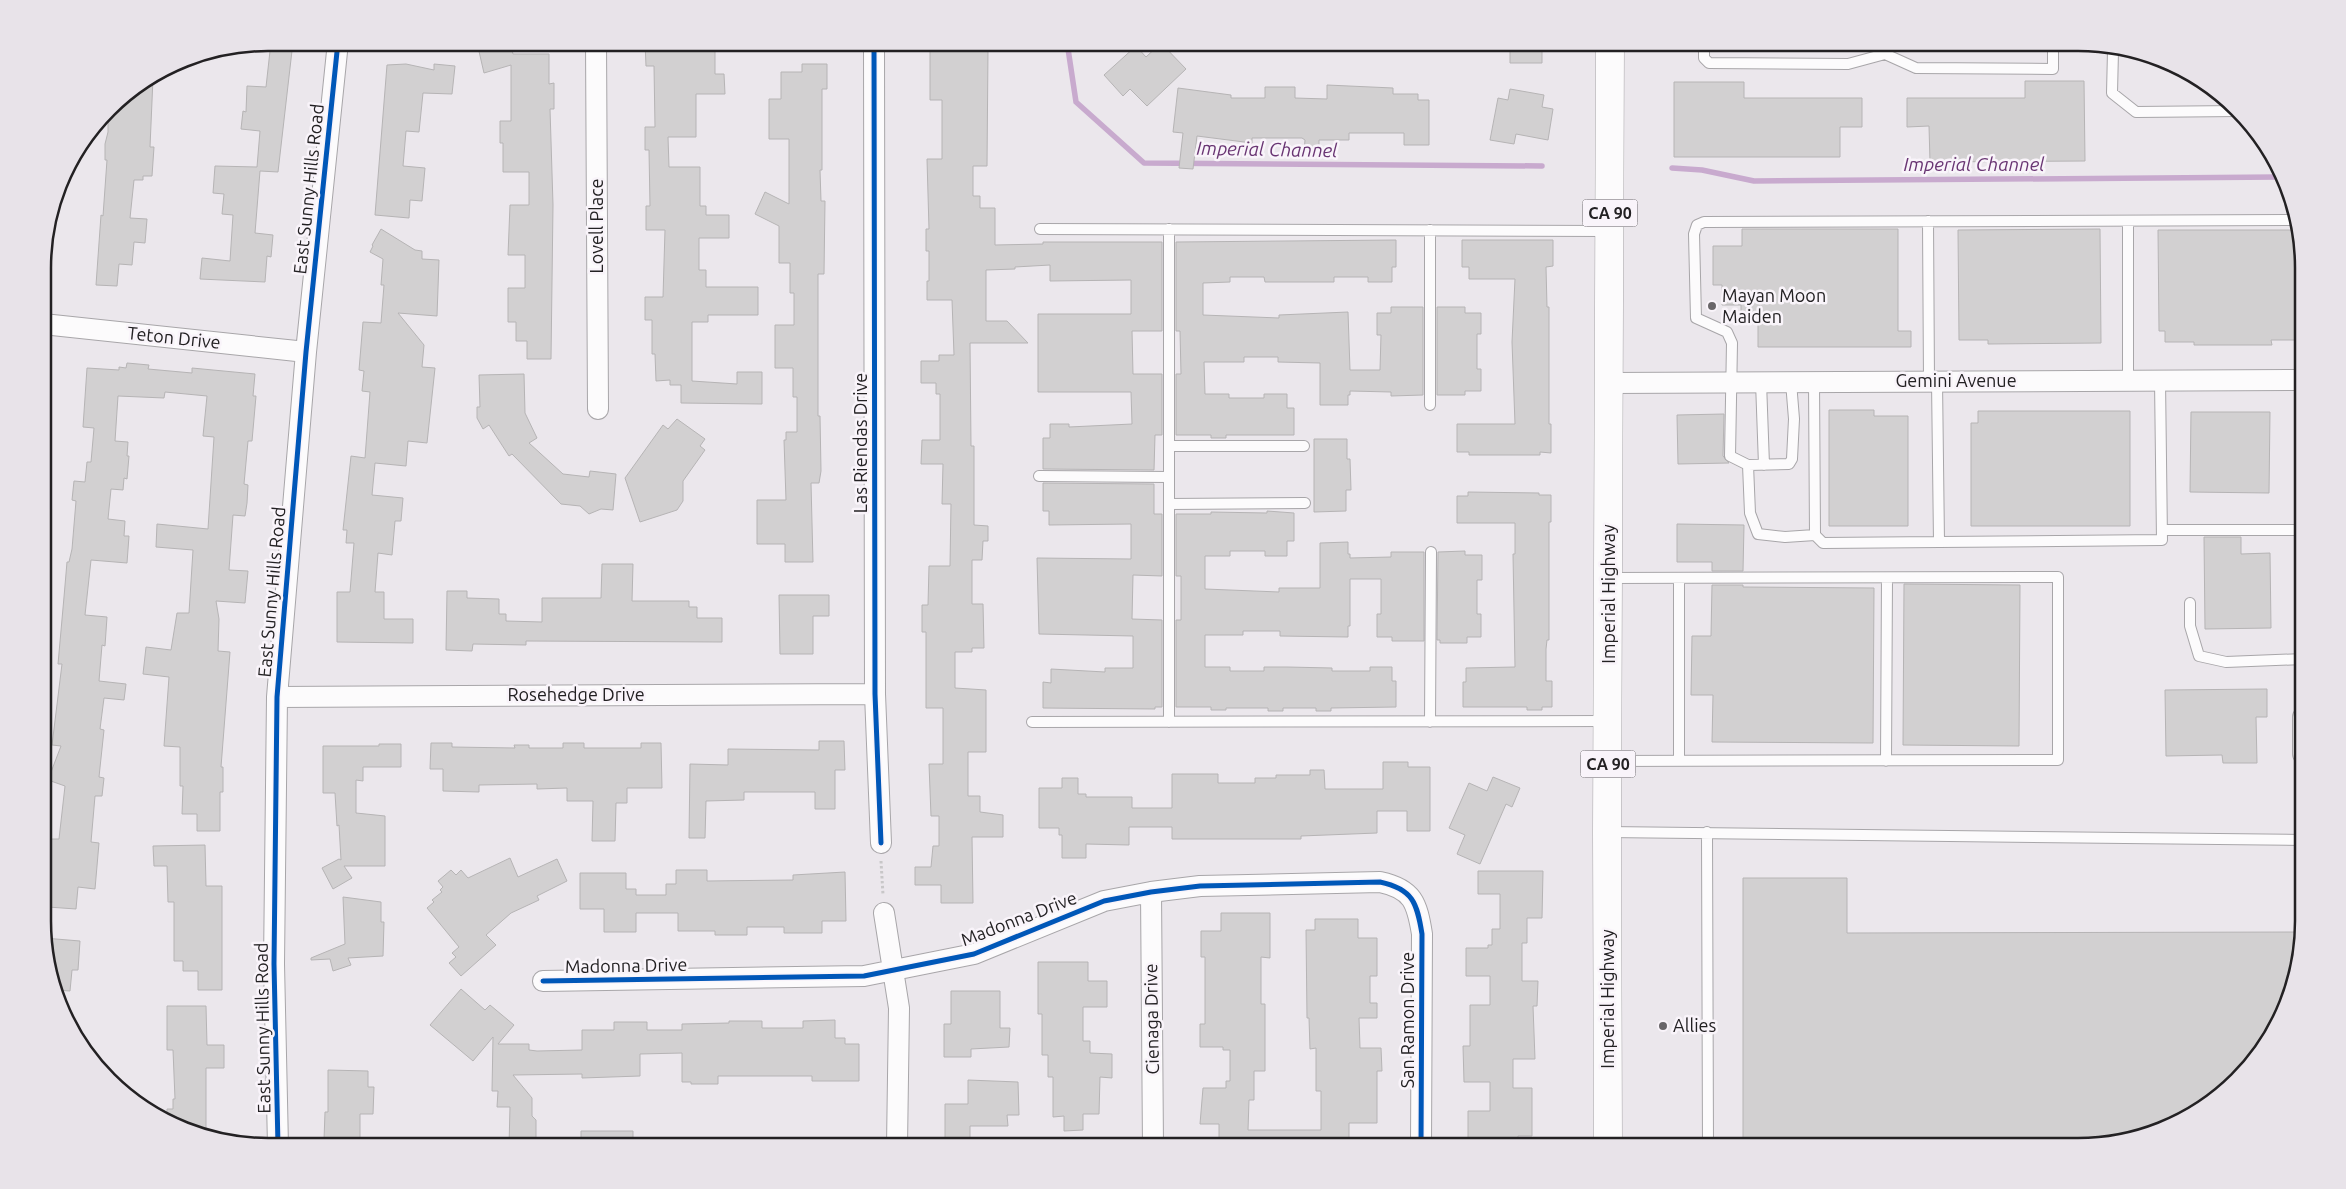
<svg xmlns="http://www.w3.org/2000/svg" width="2346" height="1189" font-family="Ubuntu,sans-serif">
<rect width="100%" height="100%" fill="#ebe7ec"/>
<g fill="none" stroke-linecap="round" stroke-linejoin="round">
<!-- stream -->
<path stroke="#c8aace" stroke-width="5.5" d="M1067,42l9,60 68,61 398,3
M1672,168l30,2 52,11 524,-4"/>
</g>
<!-- building -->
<path fill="#d2d0d1" stroke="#b6b4b5" d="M271,42h22l-15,130 -18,-1 -5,62 18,2 -2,22 -4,-1 -2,26 -65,-3 2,-21 28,3 3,-46 -11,-1 2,-20 -11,-1 2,-27 42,1 3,-36 -19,-2 2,-18 3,1 1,-26 19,1z
M498,42h12l3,12h36v30l5,-1v26h-4l3,96 -2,154h-24v-18h-11v-19h-8v-34h17v-33h-17l2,-50h19v-33h-26v-29h-3v-22h11v-56l-27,8 -6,-26z
M645,42h42v6h28v26h9l1,20h-29v43h-28l1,30h31v39h6v9h23v23h-30v32h7v17h52v28h-50v7h-16v59l45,3v-12h25v32l-81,-1v-18h-11v-5l-14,1 -1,-27h-3v-34h-7v-23h18l2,-67h-19v-24h4l-1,-56h-4v-23h10l-1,-61h-8z
M930,42h31v7h27l-1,117h-14v30h7v12h15v37l48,-1v-2h119v89h-30l1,43h29v61h-7l-1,35 -111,-1v-31h7v-14h19v3l63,-3 -1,-32h-93v-78h93v-34l-81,1v-16l-35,2v2l-29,1v51h21l21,22h-58l1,103h3v79l14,1v15h-5l-1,19h-10v44h11l1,44h-12v4h-17v36l31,2v62h-18v44h12v16l23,3v22h-31l1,66h-32v-18h-26v-18h16l2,-21h6v-30h-8l-2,-52h14v-56h-17v-76h-4v-27h6l1,-39h21l1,-62h-9l1,-40h-22l1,-24h18v-46h-4v-11h-15v-22h18v-6h15l-2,-55h-25v-19h2v-30h-3v-22h3l-2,-70h15v-59h-12z
M1510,42h32v21h-32z
M1161,43l25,26 -39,37 -17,-17 -7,7 -19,-21 32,-29 10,11z
M406,64l28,6v-6l21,2 -3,28 -29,-1 -4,39 -13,-1 -3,35 22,2 -3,33 -12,-1 -1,18 -34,-3 12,-150z
M802,64h25v25h-5v81h-2l1,31h4l-1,73h-6v142h2l1,55 -2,12h-8l2,79h-28v-18h-28v-44h29l-2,-60h2v-8h11v-35h-4v-29h-18v-43h19v-32h-4v-30h-11v-37l-24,-12 10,-22 24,12v-65h-20v-40h12v-27h21z
M153,78l-3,69h4l-2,29h-9v4h-9l-4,38 17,1 -2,24 -11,-1 -2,23 -13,-1 -2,22 -21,-1 5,-70 2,1 4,-56h-2v-16l3,-12v-19l11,-14z
M2025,81h59l1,80 -155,1 -1,-36 -22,1v-29h118z
M1674,82h70v16h118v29h-22v30h-166z
M1327,85l66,3v6h25v6h11v45h-25v-12h-55v7h-30v11h-15l1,-11 -3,-2h-50v5l-55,-7 -4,33 -14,-1 4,-35 -10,-1 5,-44 53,7v3h34v-11h30v11l32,1z
M1510,89l34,6 -2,12 11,2 -5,31 -32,-6 -2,10 -24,-4 8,-42 10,2z
M381,229l34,21 7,1v8l17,1 -2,56 -39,-3 26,32 -2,22 13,1 -8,75 -19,-2 -2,25 -31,-3 -3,32 31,3 -2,23h-6l-3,34 -14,-2 -3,39h9v27h29v24l-76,-1v-50h13l4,-49h-8l1,-13h-4l8,-74 14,2 5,-66 -8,-1 2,-20 -5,-1 4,-48 18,1 3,-38h-3l2,-26 -13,-7 3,-6 -1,-1z
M1742,229h156v102h13v16h-153v-26h-17v-16h-19v-20h-9v-39h29z
M2100,229l1,114 -113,1v-4h-29l-1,-110z
M2158,230h140l2,5 1,105h-30l1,5h-78v-3h-29v-11h-6z
M1396,240v27h-4v15h-24v-5h-34v5h-69l-1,-5h-34v5l-27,1v32l76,3v-3l69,-3 2,58h30l1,-35h-4v-22h14v-6h32v88l-32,1v-4l-41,-1v4h-2v10h-28v-42l-42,-1v-5h-34v5h-40l1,32h24v4h35v-4h23v14h7v27h-68v3h-15v-3h-35v-61h5l-1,-43h-4v-89z
M1462,240h91v26l-7,1 1,40h2v117h2v29l-11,-1v3h-71v-3h-12v-28h58l-3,-82 3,-63h-46v-12h-7z
M1437,307h28v6h16v21h-4v35h4v22h-16v4h-28z
M127,363l22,2 -1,4 44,4v-5l63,6 -2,22h3l-4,45h-4l-4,43 4,1 -1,18 -2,13 -12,-1 -4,55 19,1 -3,32 -29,-2 3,18 -1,32 12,1 -9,115h2v25h-3v39h-23v-17h-15l1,-28h-3v-39l-16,-1 5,-69 -26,-3 3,-27 25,3 6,-37h12l4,-63 -37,-3 1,-23 51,5 6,-92 -11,-1 4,-40 -42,-4 -1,6 -46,-2 -3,45 13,1 -1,14h2l-2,23 -3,-1 -1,12 -12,-1 -3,30 17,2 -1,15h5l-2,27 -36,-3 -6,55 22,2 -2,29 -3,-1 -3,36 27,3 -2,16 -20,-2 -4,31 4,1 -5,47 5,1 -2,18h-7l-4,46 8,1 -4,46 -17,-2 -2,22 -28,-2 2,-18h-5l5,-50h9l6,-53 -17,-6 13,-34 -9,-1 10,-81h-4l6,-67 3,-35h2l3,-13 4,-48 -4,-1 2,-19 11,1 2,-20h4l3,-34 -11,-1 4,-59 32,2v-3l7,1z
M524,374l1,39 12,25 -8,5 34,31 26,3 1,-6 26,3 -3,36 -12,-1 -12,5 -9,-8 -19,-2 -49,-50 -3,2 -20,-31 -6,4 -6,-11v-11h3l-1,-32z
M1829,410h45v6h34v110h-79z
M1978,411h152v115h-159v-103h7z
M2191,412h79l-1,81 -79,-1z
M1724,414l-1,42 6,7 -51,1 -1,-49z
M677,419l28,20 -5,7 5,4 -22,31v20l-6,9 -37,12 -15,-44 38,-53 5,4z
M1314,439h33v20h3l1,31h-5v21l-32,1z
M1043,483l111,1v30h8v62l-29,-1 -1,44 30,1v87h-7v2l-112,-1v-26l8,1v-14l54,3v-4h28v-32l-94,-2 -2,-76 94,1v-35l-82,1v-14h-6z
M1468,492l71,1v2h12v27h-2v118h-2l-1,9v32h6v26h-10v3h-15v-3h-64v-25h3v-14l49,-1 -2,-113h2v-31h-58v-27h11z
M1267,511l27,2v28h-7v15h-22v-5h-35v5h-25v33l74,3v-4h41v-45l28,-1v12h2v4l41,-1v-5h33v89h-32v-4h-15v-23h4v-35h-31v47h-2v11l-68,-1v-5h-37v4h-38v32h25v4h34v-4h23l45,1v3h38v-4h22v14h4v26l-65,1v3h-15v-3h-33v3h-15v-3h-42v2h-15v-3h-35v-87h5v-44h-5v-62h35v-2l56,1z
M1677,524l67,1 -1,46h-31v-9h-35z
M2204,537h37v17l29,-1 1,75 -66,1z
M1465,551v4h17v25h-5v34h4v23h-14v6h-27v-3h-3l1,-88z
M602,564h31l-1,37h57v6h8v11h25v24l-196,-1v4l-53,-1 -1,7 -26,-1 1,-59h20v7l32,1v15h7v7l36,1v-24h59z
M1904,584l116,1 -1,161 -116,-1z
M1712,585h31v2l131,1 -1,155 -161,-1 1,-47h-22l1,-59h19z
M779,595h50v21h-16v38h-33z
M2267,689v28h-11l1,46h-34l-1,-8 -56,1 -1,-66z
M819,741h25l1,29h-10v39h-20v-17h-71v8l-38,1 -1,37h-16l1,-74 38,1v-16l91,1z
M431,743h21v4l63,1 -1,-3h15v3h34v-5h21v5h57v-5h20l1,45h-35v15h-11l-1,38h-23l1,-40h-26v-13l-30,1v-5l-58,1v7l-36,-1v-22h-13z
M379,744h22v23h-38v14l-7,-1v33l29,3v50h-41l8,12 -19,11 -11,-21 17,-9 2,1 -2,-35 -2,1 -2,-33h-12v-47h56z
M1383,762h25v5h22v64h-23v-20h-30v22l-76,3v3h-129v-12h-43v18l-43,-1v14h-24v-23h-3v-7h-20v-40h23v-10h16v16h8v3h46v11h40v-34h46v9h37v-5h21v-3h34v-5h14l1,19h58z
M1493,777l27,11 -8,19 -6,-3 -26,60 -23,-10 8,-19 -16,-7 20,-45 18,8z
M205,845l1,41h16v104h-24v-19h-15v-10h-9v-59h-6l-1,-36h-13l-1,-20z
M510,858l8,19 39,-18 10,22 -30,15 2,4 -28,13 -25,22 10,10 -35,31 -12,-13 7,-6 -4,-4 7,-6 -32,-39 7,-6 -2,-2 10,-8 -2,-2 3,-3 -5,-6 13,-11 5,5 5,-5 7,8z
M676,870h31v11l86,-1v-5l52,-3 1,49h-24v12h-38v-6h-37v8h-32v-4h-37v-18h-42v19h-32v-23h-24v-36h46v16h10v6h30v-11h10z
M1478,871h65l-1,47h-15v25h-5v38h16l-1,25h-4l2,53h-22v29h19v48h-14v10h-50v-35h22v-29h-26l-1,-36h7v-41h20v-29h-24v-28h22v-3h4v-16h8v-35h-22z
M1743,878h104v55l454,-1 -21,88 -32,49 -45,39 -53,26 -58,12h-349z
M343,897l38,5v20h3l-1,34 -35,2 3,7 -18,6 -3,-12 -19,1v-2l34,-14z
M1221,913h49v45l-9,-1v47h4v67h-11v29h-5l-1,30h73v-39h-5v-43l-6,1 -1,-31h-2l-1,-88h9v-11h43v19h19v38h-7v27h7v15h-18l1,30h21l1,23h-5v52h-28v23h-130v-22h-19l3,-36h23v-7h4v-31h-7v-3h-23v-23h5v-67h-4v-26h20z
M44,938l36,3 -2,29h-6l-2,21 -15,-1 -11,-40z
M1038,962h50v19h19v26h-24v34h7v12l22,1v24l-12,-1 -1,37h-16v16l-19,1v-15l-11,1v-40h-5v-22h-6v-41h-4z
M461,989l24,21 5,-5 24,20 -16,19h31v6l8,1 45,-1v-20h32v-8h33v8h35v-6l47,-1v-2h33v7h41v-7l32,-1v18h10v6h14v37h-47v-5h-94v8h-27v-2h-9v-29l-42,1v22l-58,2v-4l-69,1 19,23v18l4,4v26h-27l1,-39h-13l1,-16h-6l1,-54 -20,24 -43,-36z
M951,991h49v37h10l-1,19 -38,2v8h-27v-33h7z
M167,1006h39l1,39h17v23h-18v64l-39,-10v-13h6v-10h2l-2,-49h-6z
M328,1070l40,1v16h6l-1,27h-13v27l-36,-1 1,-28h3z
M968,1080l50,2 1,33h-12l1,11h-38v20h-25v-42h23z
M581,1131h52v15h-52z"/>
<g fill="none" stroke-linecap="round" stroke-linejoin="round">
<defs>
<path id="service" d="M1704,42v16l5,5 139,1 37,-10 31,14 137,1v-27
M1885,42v12
M2113,51l-1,42 24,19 102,-1
M1928,221l1,160
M2128,221v159
M1040,229l569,2
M1169,229v493
M1430,230v175
M1937,381l2,161 223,-2 -2,-160
M1761,382l3,83
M1791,382l3,37 -2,40 -3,5 -41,1 -18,-9 2,-113 -5,-11 -31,-14 -2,-84 3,-9 7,-3 590,-2
M1814,382l1,153 8,8 116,-1
M1169,446h135
M1748,465l2,48 8,21 27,3 30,-2
M1039,476l130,1
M1169,504l136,-1
M2162,530h140
M1679,579v181
M2190,603v23l9,30 27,6 77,-3
M1032,722l574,-1
M1430,722l1,-170
M1608,761l450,-1v-183l-449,1
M1886,761l1,-183
M1607,832l696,8
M1707,832l1,314"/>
<path id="minor" d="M596,42l2,367
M874,42l1,652 6,149
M43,324l263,28
M1610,383l692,-3
M277,697l598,-3
M2303,754v-37
M1151,892l2,254
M884,913l15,95 -2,138
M543,981l321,-5 110,-22 130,-53 47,-9 49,-6 180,-4c33,7 37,21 42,52l-1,212
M278,1146l-4,-182 3,-267 29,-345 32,-310"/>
<path id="primary" d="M1608,1146l-1,-314 3,-790"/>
</defs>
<!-- service casing -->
<use href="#service" stroke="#a8a6a9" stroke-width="12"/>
<!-- minor casing -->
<use href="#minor" stroke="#a8a6a9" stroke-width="22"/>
<!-- primary casing -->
<use href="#primary" stroke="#a8a6a9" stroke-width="29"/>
<!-- path -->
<path stroke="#c8c7c8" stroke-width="3" stroke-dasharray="2.5 2.5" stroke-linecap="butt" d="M881,861l2,34"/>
<!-- service -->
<use href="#service" stroke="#fcfbfc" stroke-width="10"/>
<!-- minor -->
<use href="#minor" stroke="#fcfbfc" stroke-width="20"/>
<!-- primary -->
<use href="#primary" stroke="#fcfbfc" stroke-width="28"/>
<defs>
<path id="cycleway" d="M874,42l1,652 6,149
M543,981l321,-5 110,-22 130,-53 47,-9 49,-6 180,-4c33,7 37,21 42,52l-1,212
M278,1146l-4,-182 3,-267 29,-345 32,-310"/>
</defs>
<!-- cycleway casing -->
<use href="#cycleway" stroke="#f9f4fa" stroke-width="8"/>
<!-- cycleway -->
<use href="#cycleway" stroke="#0057b8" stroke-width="5"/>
</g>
<!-- markers -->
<g fill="#696669" stroke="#f9f4fa" stroke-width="2">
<circle cx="1712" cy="306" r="5"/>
<circle cx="1663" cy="1026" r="5"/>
</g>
<g text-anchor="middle" stroke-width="5" stroke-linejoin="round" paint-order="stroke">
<!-- shield labels -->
<g fill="#f9f4fa" stroke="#636064" stroke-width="1">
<rect x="1582.5" y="199.5" width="55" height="27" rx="4"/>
<rect x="1580.5" y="750.5" width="55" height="27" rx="4"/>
</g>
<g font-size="16" font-weight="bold" fill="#232123">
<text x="1610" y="219">CA 90</text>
<text x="1608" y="770">CA 90</text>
</g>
<!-- street labels -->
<g font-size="18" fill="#232123" stroke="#f9f4fa">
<text transform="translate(309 189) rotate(-84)" y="6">East Sunny Hills Road</text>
<text transform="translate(597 226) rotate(-90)" y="6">Lovell Place</text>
<text transform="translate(174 338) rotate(6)" y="6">Teton Drive</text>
<text x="1956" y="387">Gemini Avenue</text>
<text transform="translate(861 443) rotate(-90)" y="6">Las Riendas Drive</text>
<text transform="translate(272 592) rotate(-85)" y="6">East Sunny Hills Road</text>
<text transform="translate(1609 594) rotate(-90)" y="6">Imperial Highway</text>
<text x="576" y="701">Rosehedge Drive</text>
<text transform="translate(1019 919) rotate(-21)" y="6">Madonna Drive</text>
<text transform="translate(626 966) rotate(-1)" y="6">Madonna Drive</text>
<text transform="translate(1608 999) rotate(-90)" y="6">Imperial Highway</text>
<text transform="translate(1152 1019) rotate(-91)" y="6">Cienaga Drive</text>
<text transform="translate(1408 1020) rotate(-90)" y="6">San Ramon Drive</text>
<text transform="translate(263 1028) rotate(-91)" y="6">East Sunny Hills Road</text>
</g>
<!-- poi labels -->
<g font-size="18" fill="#232123" stroke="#f9f4fa" text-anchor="start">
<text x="1722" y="302">Mayan Moon<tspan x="1722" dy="21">Maiden</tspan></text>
<text x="1673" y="1032">Allies</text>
</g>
<!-- water labels -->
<g font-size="19" font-style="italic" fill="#693573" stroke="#f9f4fa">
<text transform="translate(1267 149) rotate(1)" y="7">Imperial Channel</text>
<text x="1974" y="171">Imperial Channel</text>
</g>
</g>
<!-- crop -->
<path d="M0 0H2346V1189H0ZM268 51H2078A217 217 0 0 1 2295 268V921A217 217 0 0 1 2078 1138H268A217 217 0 0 1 51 921V268A217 217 0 0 1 268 51Z" fill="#e8e3e9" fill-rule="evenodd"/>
<path fill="none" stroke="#232123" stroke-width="2.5" d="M268 51H2078A217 217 0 0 1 2295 268V921A217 217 0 0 1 2078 1138H268A217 217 0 0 1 51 921V268A217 217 0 0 1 268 51Z"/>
</svg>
